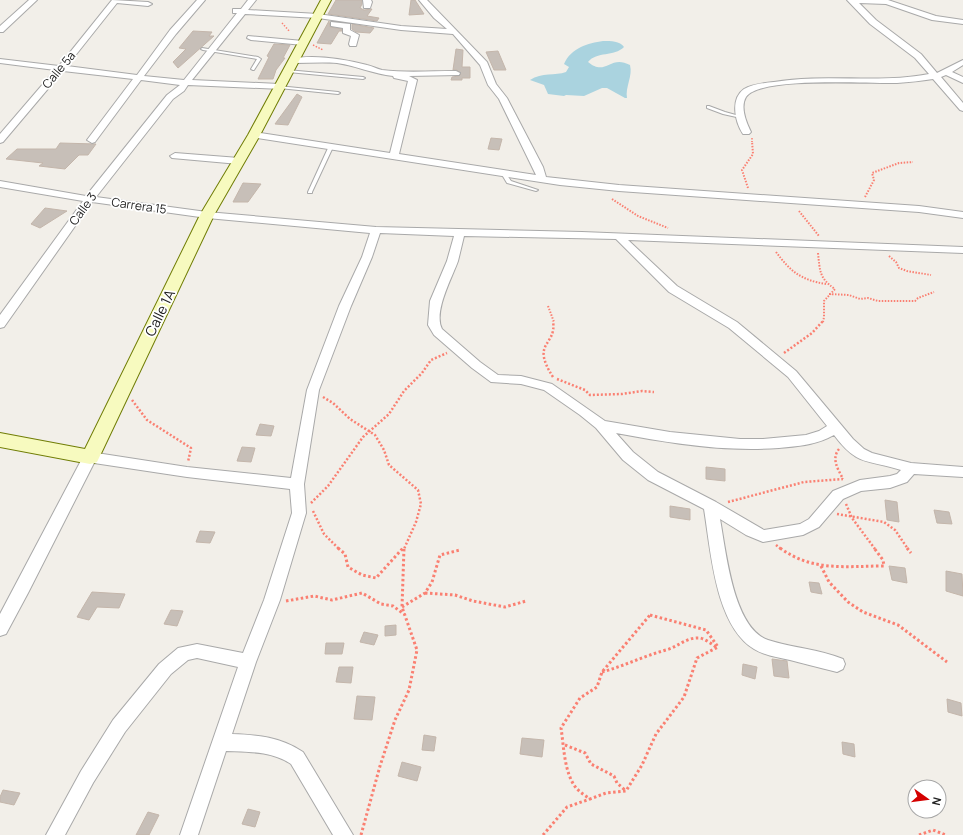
<svg xmlns="http://www.w3.org/2000/svg" width="963" height="835" font-family="Manrope,sans-serif">
<rect width="100%" height="100%" fill="#f2efe9"/>
<!-- water -->
<path fill="#aad3df" d="M603,41c8,0 17,0 21,6 -10,10 -27,4 -36,15 18,15 22,-8 42,3 3,11 -5,22 -3,33h-2l-18,-10h-5l-18,8 -18,-1 -2,1 -16,-2 -4,-9 -14,-5c12,-8 25,-4 36,-8l3,-5 -5,-3c7,-16 24,-21 39,-23z"/>
<!-- building -->
<path fill="#c7bfb8" stroke="#c4b6ab" d="M336,0h26v4l-2,4 4,2 8,-1 -5,7 12,2 -2,3 -49,-7z
M411,0h4l9,14 -15,1z
M329,21l1,6 12,2v2h-3l-8,13 -14,-1z
M352,24l22,4 -4,5 -14,-1 -4,-3z
M193,31l19,1 -3,4h5l-36,32 -5,-6 13,-13 -7,-1z
M274,44l16,1 -7,13h2l-9,12 -3,9h-15l11,-22 -2,-1z
M456,49l7,1 -1,17h8v11h-8v2h-11l1,-3 7,-1 2,-2 -4,-4h-4z
M498,51l8,19h-12l-8,-18z
M297,94l5,3 -14,28 -13,-1z
M491,138l11,1 -3,11 -11,-1z
M60,143l36,1 -8,11h-9l-14,14 -26,-3 4,-3 -37,-4 11,-10h39z
M243,183l18,1 -13,18h-15z
M45,208l22,3 -27,17 -9,-4z
M260,424l14,2 -3,10 -15,-1z
M242,447l13,1 -4,14 -14,-1z
M706,467l19,2v12l-19,-2z
M885,500l12,2 2,20 -12,-2z
M670,506l20,3v11l-20,-3z
M934,510l15,2 3,12 -15,-1z
M200,531l15,1 -5,11 -14,-1z
M889,566l16,2 2,15 -15,-3z
M946,571l16,3 1,22 -17,-5z
M809,582l10,1 3,11 -11,-2z
M92,592l33,2 -6,14 -22,-1 -8,13 -12,-3z
M171,610l12,1 -6,15 -13,-2z
M396,625v10l-11,1v-10z
M364,632l14,3 -4,10 -14,-3z
M326,643h18l-2,11h-17z
M772,659l15,2 2,17 -15,-2z
M743,664l14,3 -2,12 -13,-4z
M339,667h14l-2,16 -15,-1z
M357,696l18,1 -3,23 -18,-1z
M947,699l14,4 1,13 -14,-4z
M424,735l12,2 -2,14 -12,-1z
M522,738l22,2 -2,17 -22,-3z
M842,742l12,2 1,13 -12,-3z
M402,762l19,5 -4,14 -19,-5z
M3,790l17,3 -6,12 -14,-3v-5z
M248,809l12,3 -5,15 -13,-3z
M148,812l11,3 -10,20h-13z"/>
<g fill="none" stroke-linecap="round" stroke-linejoin="round">
<defs>
<path id="lane" d="M202,48l56,9 3,2 -7,11h-1l-2,-1 6,-10 -54,-9 -2,-1z
M287,70l76,7 2,1 -2,1 -75,-7 -2,-1z
M278,86l60,6 2,1 -2,1 -59,-6h-1z
M707,106h2l16,6 18,5 -2,1 -18,-4 -16,-6z
M329,146l4,1 -21,45v1h-4v-1z
M501,172h4l6,9 27,9 -2,1 -29,-8 -6,-10z"/>
<path id="street" d="M29,0h8l-34,32h-3v-6z
M112,0l36,2 4,2 -4,2 -31,-3 -50,63 70,9 33,-45 27,-30h8l-29,34 -32,42 40,4 53,-67h-4v-4h8l7,-9h8l-8,10 70,4 83,12 46,3 -13,-11 -15,-18h8l60,62 9,22 11,14 36,69 3,10 73,8 300,21 44,6v6l-44,-6 -300,-21 -59,-6 -309,-48 -2,-2 5,-3 136,21 18,-72 -14,-3 -1,-2c-19,-2 -36,-10 -56,-13 -14,-1 -29,0 -44,0l-4,-2 1,-2c24,-5 54,0 77,6 5,1 10,4 15,5 24,3 49,1 74,1l4,2 -1,2 -50,1 8,4 -18,74 137,21 -37,-76 -11,-14 -8,-20 -27,-31 -52,-4 -83,-12 -73,-4 -53,66 87,4 4,3 -1,2 -94,-4 -4,6 -11,8 -77,98 111,15 169,15 206,5 381,15v6l-335,-13 49,46 60,36 59,49 57,68 11,10 8,4 39,10 52,4v10l-49,-3 -7,8 -17,6 -29,3 -18,8 -24,28 -16,8 -40,7 -17,-7 -26,-16c6,32 13,109 48,121 25,8 51,9 75,19l2,5 -2,5 -6,3c-16,-4 -32,-8 -47,-12 -12,-3 -25,-4 -36,-11 -39,-24 -43,-98 -50,-140l-56,-29 -25,-20 -27,-32 -16,-13 -36,-25 -23,-6 -30,-2 -19,-14 -38,-33 -6,-10 2,-24 17,-40 7,-25 -74,-3 -8,24 -21,49 -32,84 -15,94 2,29 -26,87 -24,62 -24,72c26,1 49,3 71,18l50,83h-20l-42,-71c-20,-13 -42,-12 -65,-13l-28,84h-18l58,-168 -41,-9 -9,2 -17,14 -46,58 -32,51 -28,52h-19l35,-64 32,-51 46,-56 19,-16 19,-4 46,9 21,-53 28,-87 -2,-24 -103,-12 -93,-14 -66,130 -22,41 -6,2v-22l85,-161 5,-1 97,15 104,11 16,-88 32,-84 23,-49 8,-24 -163,-15 -115,-16 -88,125 -4,1v-13l83,-114 -83,-14v-6l86,15 81,-101 13,-10 -39,-5 -46,62 -3,1 -5,-3 46,-61 -70,-8 -60,71 -3,1v-9l55,-64 -55,-7v-4l59,7zM464,236l152,3 53,53 60,36 59,49 39,49 -8,5 -13,4 -43,4h-23l-70,-7 -65,-11 -53,-37 -31,-8 -23,-1 -18,-13 -38,-33c-9,-17 10,-51 16,-68 2,-8 4,-17 6,-25zM616,433c53,10 107,19 163,15 19,-2 38,-3 55,-13 24,32 33,24 67,35l-4,4 -7,2 -30,4 -27,11 -24,28 -9,5 -36,6 -48,-28 -58,-30 -25,-20z
M363,0h8l1,2 -2,6h-6z
M847,0h41l48,16 27,4v4l-31,-4 -46,-16 -27,-1 17,17 45,34 16,19 26,-13v5l-11,7 11,5v6l-17,-8 -5,2 22,26v8l-3,-1 -27,-31c-12,2 -24,3 -36,4 -26,1 -137,-7 -151,14 -6,10 0,25 5,35l-2,2h-6c-8,-12 -13,-35 1,-45 9,-5 20,-6 30,-7 51,-9 104,2 155,-8l-14,-16 -45,-34z
M331,22l19,2v6l9,5 -3,11h-6l-1,-2 2,-8 -8,-3v-5l-12,-2z
M248,36l55,5 4,2 -4,2 -52,-5 -4,-2z
M175,153l64,5 5,3 -5,3 -67,-6 -2,-2z"/>
<path id="secondary" d="M321,0h10l-71,135 -46,80 -117,247 -7,2 -90,-17v-14l85,16 115,-234 48,-80z"/>
</defs>
<!-- lane casing -->
<use href="#lane" stroke="#a9a9a9" stroke-width="2"/>
<!-- street casing -->
<use href="#street" stroke="#a9a9a9" stroke-width="2"/>
<!-- secondary casing -->
<use href="#secondary" stroke="#707d05" stroke-width="2"/>
<!-- path-far3 -->
<path stroke="#fa8072" stroke-width="1.5" stroke-dasharray="1.5 1.5" stroke-linecap="butt" d="M282,23l8,9
M313,45l10,5
M752,138v4"/>
<!-- path-far2 -->
<path stroke="#fa8072" stroke-width="2" stroke-dasharray="1.5 1.5" stroke-linecap="butt" d="M748,188l-6,-18 11,-16 -1,-13
M865,197l9,-17 -2,-7 27,-10 14,-1
M612,199l26,17 30,12
M799,211l20,25
M776,252c15,20 25,28 50,32
M818,253c2,18 1,25 17,36l-11,12v16l-1,5
M889,256l7,6 3,6 8,3 24,4
M829,294l20,1 11,4 8,-1 10,3h37l3,-3 16,-6
M548,306l6,16"/>
<!-- path-far1 -->
<path stroke="#fa8072" stroke-width="2.5" stroke-dasharray="2 2" stroke-linecap="butt" d="M784,353l28,-20 11,-12
M553,377c-23,-36 4,-30 0,-56
M557,379l28,11 5,5 32,-1 20,-3 12,1
M323,397l10,6 17,16 25,16 9,15 5,15 29,25 3,14 -5,18 -12,27
M132,400l15,20 44,28 -3,14
M839,449c-8,10 -1,20 4,30
M728,502l76,-20 39,-3
M311,503l17,-17 35,-49 26,-23 15,-23 18,-18 9,-13 16,-7
M846,504l6,14 23,31
M313,511l11,23 15,15
M837,514l47,8 11,8 13,19
M776,545l5,4"/>
<!-- path -->
<path stroke="#fa8072" stroke-width="3" stroke-dasharray="2.5 2.5" stroke-linecap="butt" d="M338,548l7,6 3,13 14,8 14,3 27,-30
M780,548c33,24 65,18 104,18l-1,-6 -9,-12
M907,548l4,5
M821,566l8,16 19,20 15,10 35,13 49,37
M425,593l30,2 18,6 32,6 21,-6
M286,601l28,-5 18,4 30,-7 19,11 12,2 12,9
M402,607l23,-14 7,-11 8,-27 20,-5
M650,615l56,15 12,17 -21,11 -13,39 -28,37 -14,31 -16,26 -20,2 -16,6c-4,-3 -9,-6 -13,-10 -13,-15 -13,-42 -16,-61l19,-30 17,-11 5,-15z
M602,672c22,-6 42,-16 64,-22 12,-3 20,-13 34,-12 5,1 12,6 16,9
M565,745l20,8 6,11 23,12 3,7 9,8
M361,835l19,-69 15,-46 14,-30 8,-40 -15,-43 2,-59
M543,835l24,-28 23,-8
M919,835l14,-5 13,5"/>
<!-- lane -->
<use href="#lane" fill="#fff" fill-rule="evenodd"/>
<!-- street -->
<use href="#street" fill="#fff" fill-rule="evenodd"/>
<!-- secondary -->
<use href="#secondary" fill="#f7fabf" fill-rule="evenodd"/>
</g>
<g text-anchor="middle" stroke-width="3.5" stroke-linejoin="round" paint-order="stroke">
<!-- far-street labels -->
<g font-size="12" fill="#222" stroke="#fff">
<text transform="translate(59 70) rotate(-50)" y="4">Calle 5a</text>
<text transform="translate(139 206) rotate(8)" y="4">Carrera 15</text>
<text transform="translate(83 209) rotate(-54)" y="4">Calle 3</text>
</g>
<!-- street labels -->
<g font-size="14" fill="#222" stroke="#fff">
<text transform="translate(160 313) rotate(-64)" y="5">Calle 1A</text>
</g>
</g>
<!-- north arrow -->
<g transform="translate(927 799) rotate(104)"><circle r="19" fill="#ffffff" stroke="#a7a7a7"/>
<path d="M0-3L7 15L0 10L-7 15Z" fill="#d40000"/>
<text y="-6" font-size="11" font-weight="bold" text-anchor="middle" fill="#222222">N</text>
</g>
</svg>
